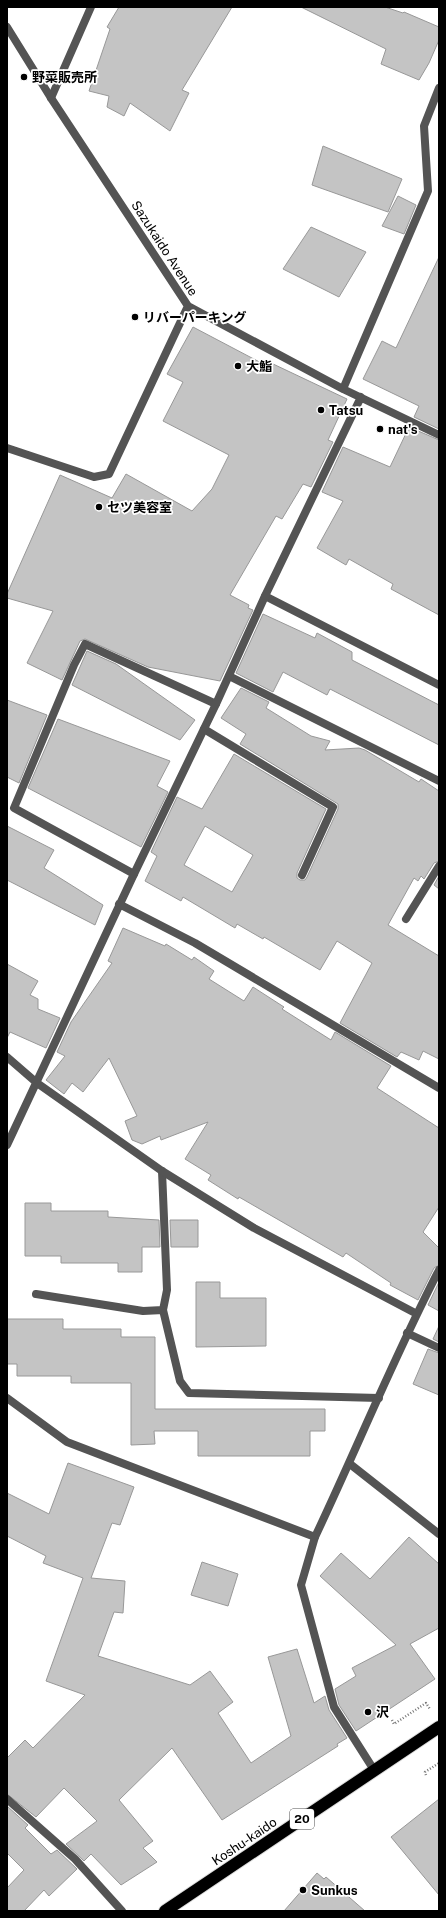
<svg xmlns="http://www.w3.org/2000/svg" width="446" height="1918" font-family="'Public Sans','Noto Sans JP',sans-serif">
<rect width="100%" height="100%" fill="#fff"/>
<!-- building -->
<path fill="#c4c4c4" stroke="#989898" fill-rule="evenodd" d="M119,7h113l-50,83 7,3 -19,38 -40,-28 -6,13 -17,-9 2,-11 -20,-5 21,-62 -3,-2z
M301,7h84l18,6 1,-1 35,15v13l-10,23 -10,17 -38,-16 5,-15z
M323,146l79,33 -14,33 -76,-27z
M398,196l18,9 -12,29 -22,-8z
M311,227l55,25 -27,45 -56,-28z
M439,257v172l-25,-12 5,-11 -56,-27 19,-38 14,7z
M193,327l76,40 2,-4 76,36 -19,41 5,2 -22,45 -8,-3 -21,35 -6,-3 -46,79 19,10 -1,3 5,2 -33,71 -72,-14 -63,-28 -5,2 -18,39 -35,-17 26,-52 -46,-13v-4l53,-119 52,23 14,-24 66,37 20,-22 17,-34 -66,-34 20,-39 -16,-8z
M409,427l30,13v175l-48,-26 2,-5 -44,-25 -3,6 -29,-17 26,-47 -21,-9 21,-45 47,20z
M263,614l52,24 2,-5 35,19v8l87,45v40l-109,-56 -3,6 -44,-23 -10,20 -37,-19z
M87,651l29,13 79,56 -15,20 -108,-55z
M241,688l28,14 -3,6 45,28 19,5 -5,9 34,-2 6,2 54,32 2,-3 18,12v70l-5,2 -10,16 -3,-3 -3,5 -4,-3 -26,47 51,31v103l-16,-8 -4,9 -18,-8 -4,5 -57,-34 32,-60 -35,-22 -17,29 -56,-33 -1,2 -26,-15 -2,4 -52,-31 -2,4 -36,-20 12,-25 -6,-4 26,-55 25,12 32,-55 92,55 -29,64v5l3,2h5l2,-3 31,-68v-5l-98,-60 6,-10 -25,-16zM205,826l48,29 -21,37 -48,-27z
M7,700l40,15 -28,68 -12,-6z
M58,719l112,42 -13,25 11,6 -27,55 -113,-59z
M7,826l47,24 -10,18 59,37 -8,20 -88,-45z
M439,876v13l-5,-4z
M123,928l42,18 1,-2 26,16 2,-3 20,14 -5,8 35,22 9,-14 31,20 -2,2 49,31 4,-8 56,34 -14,22 62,40v79l-16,25 16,16v17l-5,3 -16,32 -28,-15 1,-2 -45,-30 -3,4 -104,-60 -1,2 -30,-19 3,-5 -26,-16 23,-37 -47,18 -1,-4 -18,8 -10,-4 -7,-19 12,-5 -28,-58 -26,34 -11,-9 -8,11 -18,-14 19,-24 -8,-4 14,-30 41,-59 -4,-2z
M7,964l31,17 -8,14 8,4v10l22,9 -14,30 -36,-16 -3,6z
M25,1203h26v8h57v6l51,3 1,27h-18v25h-24v-9h-57v-7h-36z
M170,1220h28v27h-27z
M196,1282h24v16h46v48l-70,1z
M439,1282v29l-11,-6z
M7,1319h56v10h58v8h34v72h170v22h-15v25h-112v-25h-44l1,13 -24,1v-62h-60v-7h-54v-12h-10z
M439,1326v16l-6,-3z
M428,1349l11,4v42l-26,-11z
M68,1463l66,24 -14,38 -8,-2 -21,55 34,3 -2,32 -9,-1 -16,44 92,29 20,-14 23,31 -15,11 33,50 40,-27 -23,-79 29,-8 17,54 11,-7 4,14 18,28 -10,6 1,2 -116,74 -50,-72 -53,52 34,41 -10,7 14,14 -36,23 -30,-31 -7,7 -18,-17 31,-23 -33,-33 -28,29 -29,-23v-36l18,-18 8,8 52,-53 -39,-14 37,-103 -40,-15 3,-7 -39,-20v-43l42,21z
M409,1537l30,27v64l-29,16 25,35 -79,52 -17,-26 -4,-16 21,-13 -4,-8 44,-23 -76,-69 21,-23 29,26z
M202,1562l36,12 -10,32 -37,-11z
M439,1799v96l-48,-58z
M7,1806l21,19 -3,3 26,26 6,-4 20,19 -28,27 -5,-6 -20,21h-17v-23l17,-18 -17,-17z
M317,1873l7,6 2,-2 39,34h-81z"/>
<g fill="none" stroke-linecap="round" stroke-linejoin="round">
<defs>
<path id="highway" d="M165,1911l274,-184"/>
</defs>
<!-- highway casing -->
<use href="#highway" stroke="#dbdbdb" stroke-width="14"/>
<!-- path -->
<path stroke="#767676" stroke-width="2.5" stroke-dasharray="1 2" stroke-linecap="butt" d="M392,1720l2,4 32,-21 4,6
M426,1775l-1,-3 14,-9"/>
<!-- lane -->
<path stroke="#545454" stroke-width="8" d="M51,98l40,-91
M265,596l174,89
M229,676l210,105
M204,729l129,78 -31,68
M134,874l-120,-66 60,-143 11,-21 131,60
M406,919l33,-53
M162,1171l5,119 -4,20 17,71 9,12 190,5
M36,1294l107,17 20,-1
M407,1333l32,15
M350,1464l89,70
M315,1537l-14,48 33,122 40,63"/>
<!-- street -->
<path stroke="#545454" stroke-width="8" d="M7,27l44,71 137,208 155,83 96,46
M343,389l85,-198 -4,-65 15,-38
M7,448l87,29 15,-3 79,-168
M119,904l76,39 244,145
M7,1057l30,26 125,88 92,57 163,86
M7,1145l127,-271 82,-170 49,-108 96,-199
M7,1398l60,44 248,95c42,-89 79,-180 124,-267
M7,1799l68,60 47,52"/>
<!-- highway -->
<use href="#highway" stroke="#000" stroke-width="12"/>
</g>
<!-- markers -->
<g fill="#000" stroke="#fff" stroke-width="1.5">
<circle cx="24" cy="77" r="4"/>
<circle cx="135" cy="317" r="4"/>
<circle cx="238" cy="366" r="4"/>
<circle cx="321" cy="410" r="4"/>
<circle cx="380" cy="429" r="4"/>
<circle cx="99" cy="507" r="4"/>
<circle cx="368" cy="1712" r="4"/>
<circle cx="303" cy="1890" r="4"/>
</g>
<g text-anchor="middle" stroke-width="3.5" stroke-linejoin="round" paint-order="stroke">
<!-- shield labels -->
<rect fill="#fff" stroke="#4c4c4c" stroke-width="1" x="290" y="1809" width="24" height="20" rx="3"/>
<g font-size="12" font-weight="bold" fill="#000">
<text x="302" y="1823">20</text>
</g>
<!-- poi labels -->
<g font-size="13" font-weight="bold" fill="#000" stroke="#fff" text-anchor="start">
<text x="32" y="82">野菜販売所</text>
<text x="143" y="322">リバーパーキング</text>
<text x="246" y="371">大鮨</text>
<text x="329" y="415">Tatsu</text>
<text x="388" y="434">nat's</text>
<text x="107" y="512">セツ美容室</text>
<text x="376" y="1717">沢</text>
<text x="311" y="1895">Sunkus</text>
</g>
<!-- street labels -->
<g font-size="13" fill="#000" stroke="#fff">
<text transform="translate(165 248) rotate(57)" y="5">Sazukaido Avenue</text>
<text transform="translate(244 1841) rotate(-34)" y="5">Koshu-kaido</text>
</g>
</g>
<!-- border -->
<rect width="446" height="1918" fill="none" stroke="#000000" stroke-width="16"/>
</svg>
